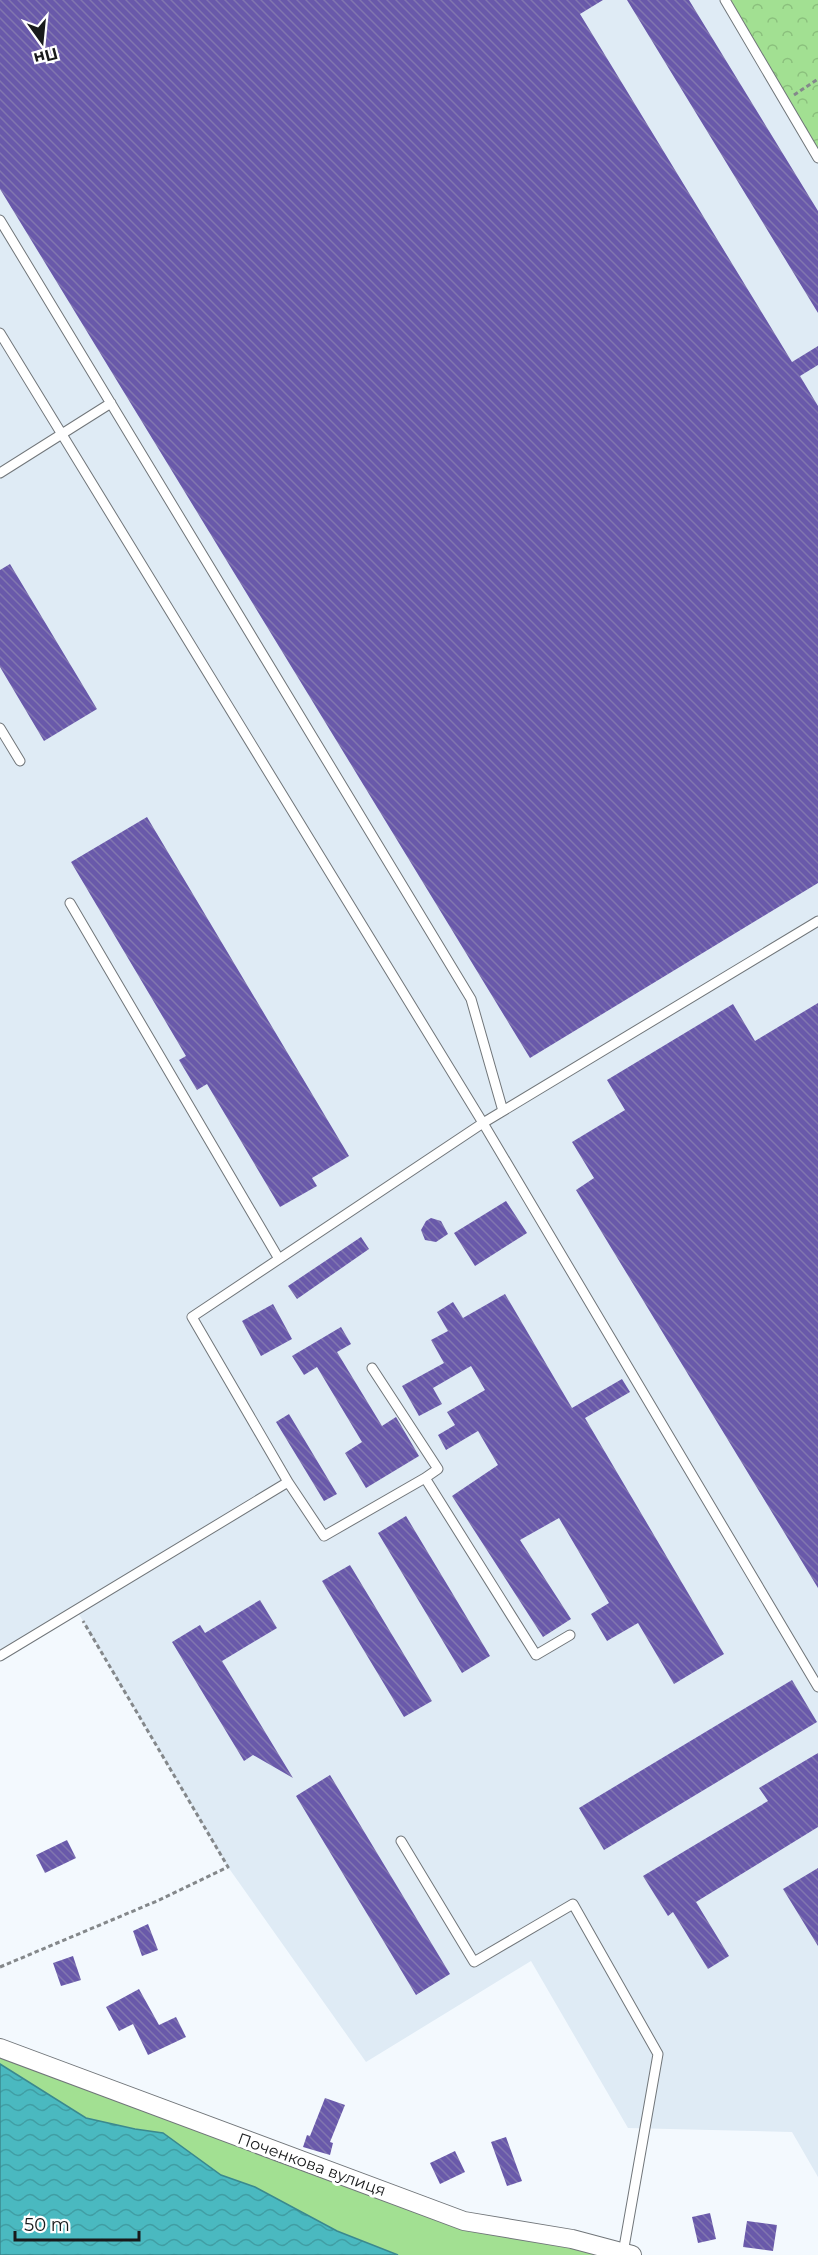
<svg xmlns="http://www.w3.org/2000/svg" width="818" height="2255" font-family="Montserrat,sans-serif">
<defs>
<pattern id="park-crowns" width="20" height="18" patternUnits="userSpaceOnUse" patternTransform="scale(1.5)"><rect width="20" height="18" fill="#a2e092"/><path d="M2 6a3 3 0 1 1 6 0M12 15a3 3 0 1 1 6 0" fill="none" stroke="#8bc07d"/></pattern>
<pattern id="water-waves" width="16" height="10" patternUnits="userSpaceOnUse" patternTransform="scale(1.5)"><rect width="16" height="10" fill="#4ab9c0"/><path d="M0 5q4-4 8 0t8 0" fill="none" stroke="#409ea4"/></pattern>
<pattern id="building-back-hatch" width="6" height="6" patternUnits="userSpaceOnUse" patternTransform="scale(1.5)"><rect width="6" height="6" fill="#6959aa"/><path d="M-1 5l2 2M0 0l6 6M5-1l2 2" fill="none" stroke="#8176af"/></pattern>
</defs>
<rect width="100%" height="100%" fill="#f3f9fe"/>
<!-- built -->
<path fill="#dfebf5" d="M0,0h725l93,158v2019l-26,-45 -164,-4 -97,-167 -165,101 -138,-195 -151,-256 -77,45z"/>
<!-- grass -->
<path fill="#a2e092" d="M0,2048l464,173 168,34h-632z"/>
<!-- park -->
<path fill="url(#park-crowns)" d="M725,0h93v158z"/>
<!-- water -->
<path fill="url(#water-waves)" stroke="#3b898e" stroke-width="1.5" d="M0,2064l86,54 49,11 28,4 58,42 34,12 82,44 61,24h-398z"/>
<!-- building -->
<path fill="url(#building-back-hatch)" d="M0,0h603l-23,14 212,348 26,-16v19l-18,11 18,30v477l-288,175 -530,-869z
M627,0h62l129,211v102z
M10,564l87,145 -53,32 -44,-74v-97z
M147,817l202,339 -37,22 5,8 -37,21 -73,-123 -10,6 -18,-30 7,-4 -115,-194z
M818,1003v585l-242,-398 18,-12 -22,-36 53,-32 -18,-30 126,-76 22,37z
M506,1201l21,32 -52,33 -21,-33z
M431,1218l10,3 7,13 -12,8 -11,-2 -4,-10 5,-9z
M361,1237l8,12 -72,50 -9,-13z
M505,1294l67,114 50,-29 8,13 -45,26 139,236 -50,30 -36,-61 -31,18 -16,-27 18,-11 -50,-85 -39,22 51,79 -28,18 -91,-141 46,-31 -20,-34 -32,19 -8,-15 17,-10 -8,-13 38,-22 -14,-24 -38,22 9,16 -23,12 -17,-30 42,-23 -13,-23 17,-9 -11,-19 16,-10 10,16z
M273,1304l19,35 -31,17 -19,-35z
M341,1327l10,17 -14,8 45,74 14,-9 23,39 -53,32 -21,-35 17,-11 -45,-75 -13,8 -12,-19z
M289,1414l48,80 -13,7 -48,-79z
M406,1516l84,140 -28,17 -84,-140z
M350,1565l82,136 -28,16 -82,-136z
M260,1600l17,28 -55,33 71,117 -40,-23 -9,6 -72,-119 28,-17 5,8z
M792,1680l25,42 -213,128 -25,-42z
M818,1753v74l-122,75 33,54 -21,13 -35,-57 -5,4 -25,-40 125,-75 -9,-13z
M330,1775l120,199 -34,21 -120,-199z
M67,1840l9,18 -31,15 -9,-18z
M818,1868v78l-35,-57z
M148,1924l10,26 -16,6 -9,-25z
M73,1956l8,24 -20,6 -8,-23z
M139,1989l20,36 17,-8 10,20 -38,18 -15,-31 -14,7 -13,-24z
M325,2098l20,7 -15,37 3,1 -3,12 -27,-8 4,-12 3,1z
M506,2137l16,44 -15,5 -16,-44z
M455,2151l10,21 -25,12 -10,-21z
M710,2213l6,26 -18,4 -6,-26z
M747,2221l30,4 -4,26 -30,-4z"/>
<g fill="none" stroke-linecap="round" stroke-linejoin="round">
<defs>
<path id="service" d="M725,0l93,158
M0,220l471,779 32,112
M0,333l483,790 335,564
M0,473l111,-70
M0,728l20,33
M70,903l209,356
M372,1368l66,101 -13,9
M288,1482l36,54 101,-58 111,177 34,-20
M0,1656l288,-174 -96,-165 291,-194 335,-202
M401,1841l73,121 99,-58 85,150 -35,199"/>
<path id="minor" d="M0,2048l464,173 108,18 60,16"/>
</defs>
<!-- service casing -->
<use href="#service" stroke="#71767a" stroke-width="11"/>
<!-- minor casing -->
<use href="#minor" stroke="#71767a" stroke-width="20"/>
<!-- path -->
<path stroke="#84888b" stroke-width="3" stroke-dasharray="4.5 3" stroke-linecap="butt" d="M794,95l24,-16
M0,1967l157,-66 71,-34 -145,-246"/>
<!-- service -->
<use href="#service" stroke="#fff" stroke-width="9"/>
<!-- minor -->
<use href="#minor" stroke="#fff" stroke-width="18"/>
</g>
<g text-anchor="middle" stroke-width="6" stroke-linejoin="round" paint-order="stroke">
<!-- street labels -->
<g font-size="16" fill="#181a1b" stroke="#fff">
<text transform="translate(312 2164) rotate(20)" y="6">Поченкова вулиця</text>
</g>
</g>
<!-- north arrow -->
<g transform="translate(42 42) rotate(165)" stroke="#ffffff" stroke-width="4.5" paint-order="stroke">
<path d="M0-4.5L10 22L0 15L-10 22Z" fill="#181a1b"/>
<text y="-9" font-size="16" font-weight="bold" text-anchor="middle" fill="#181a1b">Пн</text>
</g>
<!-- scale -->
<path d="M15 2231v9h124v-9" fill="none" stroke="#181a1b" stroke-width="3"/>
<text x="24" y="2231" font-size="18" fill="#181a1b" stroke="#ffffff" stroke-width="4.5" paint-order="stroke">50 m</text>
</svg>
